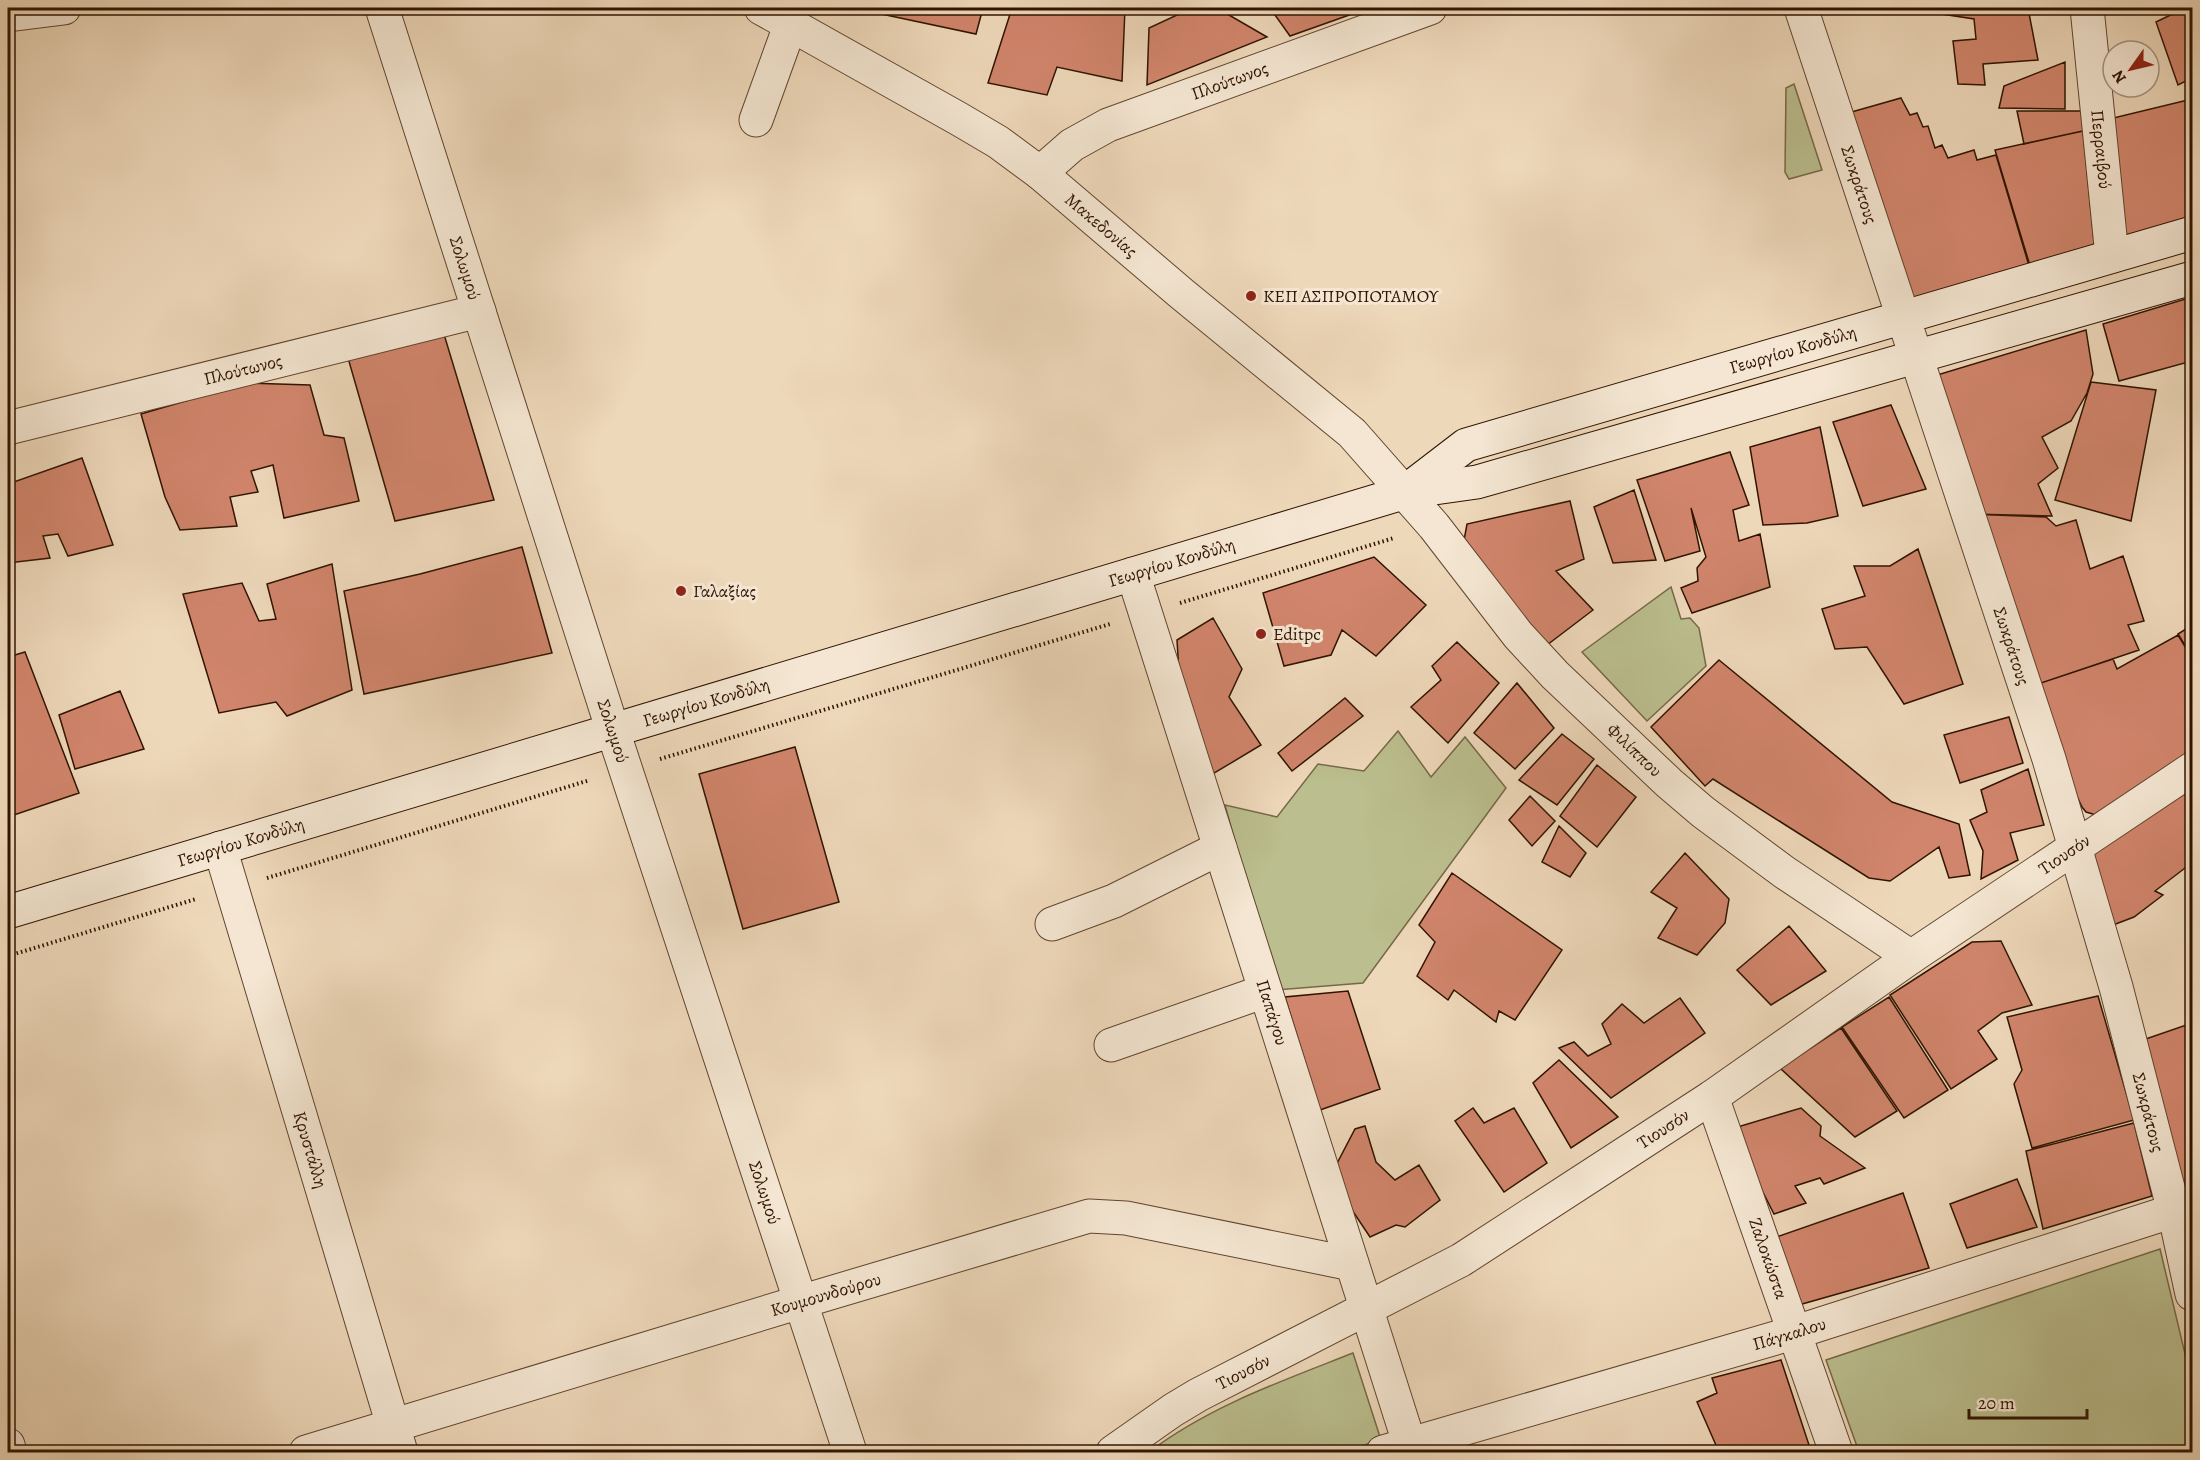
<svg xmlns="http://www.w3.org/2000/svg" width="2200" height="1460" font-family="Alegreya,serif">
<rect width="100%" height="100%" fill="#eed8ba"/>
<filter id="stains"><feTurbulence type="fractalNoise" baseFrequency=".00333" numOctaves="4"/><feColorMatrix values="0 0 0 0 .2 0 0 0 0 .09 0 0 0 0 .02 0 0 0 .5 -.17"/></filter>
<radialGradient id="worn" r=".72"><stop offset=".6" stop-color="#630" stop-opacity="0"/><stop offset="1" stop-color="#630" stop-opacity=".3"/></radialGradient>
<!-- green -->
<path fill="#bbbe8e" stroke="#766947" stroke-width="1.5" d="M1794,84l28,86 -33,9 -4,-7 1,-84z
M1671,587l10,32 9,-1 9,10 7,38 -59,55 -65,-69z
M1398,731l33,46 34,-40 41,51 -143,195 -87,7 -51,-185 52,12 41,-53 46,7z
M2160,1249l32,134v69h-333l-33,-92z
M1353,1353l28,87 -39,12h-193c61,-46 133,-71 204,-99z"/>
<!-- building -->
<path fill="#d1856c" stroke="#301400" stroke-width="1.5" d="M853,8h130l-7,26z
M1012,8h113l-3,73 -65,-14 -10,28 -59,-12z
M1192,8h25l50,29 -120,48 2,-57z
M1270,8h99l-79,28z
M1933,8h95l10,52 -55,4 2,21 -27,-1 -5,-43 23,-2 -2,-20 -39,-6z
M2185,8h7v70l-14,7 -22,-63z
M2065,62v47l-66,-1 5,-22z
M1901,98l9,17 7,-2 6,14 5,-1 7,22 7,-3 6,13 26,-8 3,10 19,-5 34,114 -113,39 -69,-195z
M2192,99v119l-71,21 -16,-119z
M2017,111h65l1,20 -59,13z
M2083,131l12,120 -64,18 -36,-119z
M2192,297v64l-73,20 -16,-57z
M440,321l54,179 -99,21 -51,-177z
M2086,330l7,44 -6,19 -16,28 -29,16 16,31 -20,16 14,32 -84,-2 -44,-135z
M2091,382l65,8 -25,131 -76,-21z
M247,383l63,2 14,50 20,3 15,63 -75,17 -11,-53 -22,6 7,21 -28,5 7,29 -57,4 -15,-33 -24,-83z
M1891,405l35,84 -63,17 -30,-84z
M1820,427l18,89 -31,7 -44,2 -13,-78z
M1730,452l19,53 -16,5 6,31 21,-7 10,53 -78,26 -11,-25 17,-7 -1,-13 9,-11 -15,-49 9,43 -35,10 -28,-81z
M82,458l31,87 -45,11 -10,-22 -15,2 7,22 -42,5v-79z
M1634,490l22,70 -43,3 -19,-56z
M1570,501l14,58 -28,12 37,39 -46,35 -85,-94 5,-27z
M1968,514l78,3 10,9 20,-6 14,49 33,-13 21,65 -16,4 11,25 -113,38z
M522,547l30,106 -188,41 -20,-103 76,-17z
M1918,549l45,135 -59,20 -37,-57 -32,2 -13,-40 43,-13 -11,-30h36z
M1374,557l52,48 -50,51 -34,-26 -11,25 -47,11 -21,-73z
M332,564l20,126 -65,26 -11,-14 -57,11 -36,-119 59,-11 17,38 17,-2 -9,-35z
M1213,618l29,51 -13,28 32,48 -50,30 -31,-87 -3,-48z
M2192,625v32l-14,-23z
M2178,635l14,23v98l-96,59 -10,-3 -4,-5 -56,-119 87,-29 4,10z
M1457,642l42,41 -51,60 -37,-36 30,-27 -9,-14z
M25,652l54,141 -71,24v-160z
M1719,660l173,142 67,22 11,51 -21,3 -10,-31 -49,34 -21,-3 -156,-99 -8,7 -54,-59z
M1517,683l37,45 -39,41 -41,-36z
M120,691l24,58 -69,20 -16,-54z
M1345,698l18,18 -71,55 -14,-18z
M2009,717l14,46 -63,20 -16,-48z
M1562,734l32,25 -37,46 -38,-25z
M795,747l44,155 -96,27 -44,-155z
M1597,765l39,32 -39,50 -37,-31z
M2028,769l16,56 -34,8 8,27 -37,19 2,-28 -13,-31 17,-8 -6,-22z
M2192,785v81l-3,-1 -34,26 8,4 -29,22 -21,8 -24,-70z
M1530,796l25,25 -23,25 -23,-26z
M1559,826l27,27 -16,24 -28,-15z
M1685,853l44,46 -4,24 -28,32 -39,-17 19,-30 -26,-16z
M1452,873l110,77 -47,70 -16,-9 -3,11 -42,-32 -6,10 -31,-24 18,-34 -16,-17z
M1789,926l37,45 -55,34 -34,-35z
M2001,941l31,64 -30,8 -24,18 19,28 -46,30 -61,-94 82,-53z
M1348,991l32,98 -60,21 -35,-113z
M2098,996l36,124 -102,28 -18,-64 8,-14 -15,-53z
M1889,997l59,93 -44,28 -62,-91z
M1680,998l25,35 -94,65 -52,-50 15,-6 14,14 23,-12 -9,-20 20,-20 22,19z
M2192,1023v156l-18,7 -37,-144z
M1841,1028l56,83 -42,26 -75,-69z
M1559,1060l59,57 -47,31 -38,-65z
M1473,1108l11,15 30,-15 33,55 -43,29 -49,-71z
M1801,1108l20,18 -1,10 45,32 -41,16 -4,-6 -25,8 11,17 -32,11 -43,-85z
M2134,1123l18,73 -109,33 -17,-78z
M1365,1126l11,36 19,18 24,-15 21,35 -35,27 -9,-2 -26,12 -18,-27 -20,-37 23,-44z
M2017,1179l20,48 -70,21 -17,-44z
M1903,1193l26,75 -141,40 -23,-67z
M1781,1360l28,85 -19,7h-71l-22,-50 20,-9 -5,-15z"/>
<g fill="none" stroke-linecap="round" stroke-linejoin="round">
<defs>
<g id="street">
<path id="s1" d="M382,8l231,723 237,721"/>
<path id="s2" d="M761,8l198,111 39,23 42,31 142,121 170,139 82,93 84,109 37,40 114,108 34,29 81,60 127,85"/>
<path id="s3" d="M1801,8l248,751 67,228 58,224 18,83"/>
<path id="s4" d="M2087,8l25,248"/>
<path d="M8,15l56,-7"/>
<path d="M756,120l35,-97"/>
<path id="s5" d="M1040,173l32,-28 36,-20 322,-117"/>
<path id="s6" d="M8,428l471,-117"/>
<path id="s7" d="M1133,574l279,878"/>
<path id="s8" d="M220,848l181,604"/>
<path d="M1052,924l62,-23 106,-53"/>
<path d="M1111,1045l154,-54"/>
<path id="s9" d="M1712,1097l124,355"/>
<path d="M8,1445l2,7"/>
<path id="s10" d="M306,1452l494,-150 289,-86 37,2 226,46"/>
<path id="s11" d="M1113,1452l60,-42 25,-15 263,-135 251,-163 199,-140 281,-188"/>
<path id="s12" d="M1383,1452l410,-119 399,-128"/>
</g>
<g id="secondary">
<path id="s13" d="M1406,491l60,-46 726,-212"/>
<path id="s14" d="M8,912l1398,-420 71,-10 715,-204"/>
</g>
</defs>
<!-- street casing -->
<use href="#street" stroke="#60452e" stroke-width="35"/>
<!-- secondary casing -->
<use href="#secondary" stroke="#301400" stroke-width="35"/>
<!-- path -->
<path stroke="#301400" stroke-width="4" stroke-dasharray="1.5 3" stroke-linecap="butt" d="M1180,603l214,-65
M660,759l450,-135
M267,878l323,-98
M8,956l188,-57"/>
<!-- street -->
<use href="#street" stroke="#f4e6d2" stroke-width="33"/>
<!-- secondary -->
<use href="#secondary" stroke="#f4e6d2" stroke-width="33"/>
</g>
<!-- markers -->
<g fill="#8f2418" stroke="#f4e6d2" stroke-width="2">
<circle cx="1251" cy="296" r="6"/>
<circle cx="681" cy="591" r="6"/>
<circle cx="1261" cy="634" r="6"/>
</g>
<g text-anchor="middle" stroke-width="6" stroke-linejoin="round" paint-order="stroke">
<!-- street labels -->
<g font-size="18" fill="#301400" stroke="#f4e6d2">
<text dy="6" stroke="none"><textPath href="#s5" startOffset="213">Πλούτωνος</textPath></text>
<text dy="6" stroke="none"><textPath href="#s4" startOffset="142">Περραιβού</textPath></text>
<text dy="6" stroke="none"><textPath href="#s3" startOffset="186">Σωκράτους</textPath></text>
<text dy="6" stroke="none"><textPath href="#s2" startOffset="405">Μακεδονίας</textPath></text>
<text dy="6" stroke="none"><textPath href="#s1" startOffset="273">Σολωμού</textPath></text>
<text dy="6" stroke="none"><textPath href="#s13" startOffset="416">Γεωργίου Κονδύλη</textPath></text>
<text dy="6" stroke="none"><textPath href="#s6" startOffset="242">Πλούτωνος</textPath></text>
<text dy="6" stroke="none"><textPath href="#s14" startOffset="1215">Γεωργίου Κονδύλη</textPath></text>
<text dy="6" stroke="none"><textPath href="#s3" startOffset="672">Σωκράτους</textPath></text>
<text dy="6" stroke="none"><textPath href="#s14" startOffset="729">Γεωργίου Κονδύλη</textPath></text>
<text dy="6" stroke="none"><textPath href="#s1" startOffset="759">Σολωμού</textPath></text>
<text dy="6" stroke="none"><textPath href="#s2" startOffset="1156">Φιλίππου</textPath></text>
<text dy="6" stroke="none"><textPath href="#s14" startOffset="243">Γεωργίου Κονδύλη</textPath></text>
<text dy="6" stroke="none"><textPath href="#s11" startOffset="1125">Τιουσόν</textPath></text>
<text dy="6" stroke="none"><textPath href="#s7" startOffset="460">Παπάγου</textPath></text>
<text dy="6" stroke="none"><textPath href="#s3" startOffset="1158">Σωκράτους</textPath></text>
<text dy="6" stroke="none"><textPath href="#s11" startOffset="639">Τιουσόν</textPath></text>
<text dy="6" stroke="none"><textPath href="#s8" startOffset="315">Κρυστάλλη</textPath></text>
<text dy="6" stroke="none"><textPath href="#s1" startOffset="1245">Σολωμού</textPath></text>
<text dy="6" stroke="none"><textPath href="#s9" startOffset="171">Ζαλοκώστα</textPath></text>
<text dy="6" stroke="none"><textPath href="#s10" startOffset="543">Κουμουνδούρου</textPath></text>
<text dy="6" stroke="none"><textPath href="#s12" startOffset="423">Πάγκαλου</textPath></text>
<text dy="6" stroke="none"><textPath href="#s11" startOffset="153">Τιουσόν</textPath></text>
</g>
<!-- poi labels -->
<g font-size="18" fill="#301400" stroke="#f4e6d2" text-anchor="start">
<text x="1263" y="302">ΚΕΠ ΑΣΠΡΟΠΟΤΑΜΟΥ</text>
<text x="693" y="597">Γαλαξίας</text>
<text x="1273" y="640">Editpc</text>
</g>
</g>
<!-- margin -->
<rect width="2200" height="1460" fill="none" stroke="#eed8ba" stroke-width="30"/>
<rect x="9" y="9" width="2182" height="1442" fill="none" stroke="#301400" stroke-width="3"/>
<rect x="15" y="15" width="2170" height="1430" fill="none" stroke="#301400" stroke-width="1.5"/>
<!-- north arrow -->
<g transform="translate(2131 69) rotate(236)"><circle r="28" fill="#f4e6d2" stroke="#a6927e" stroke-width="1.5"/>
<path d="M0-4.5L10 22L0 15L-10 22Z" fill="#8f2418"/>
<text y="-9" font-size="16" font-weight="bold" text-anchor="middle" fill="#301400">N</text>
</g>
<!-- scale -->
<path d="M1969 1409v9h118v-9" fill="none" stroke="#301400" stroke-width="3"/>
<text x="1978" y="1409" font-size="18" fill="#301400" stroke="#f4e6d2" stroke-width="4.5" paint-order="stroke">20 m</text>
<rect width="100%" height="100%" filter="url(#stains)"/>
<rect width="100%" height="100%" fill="url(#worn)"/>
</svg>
